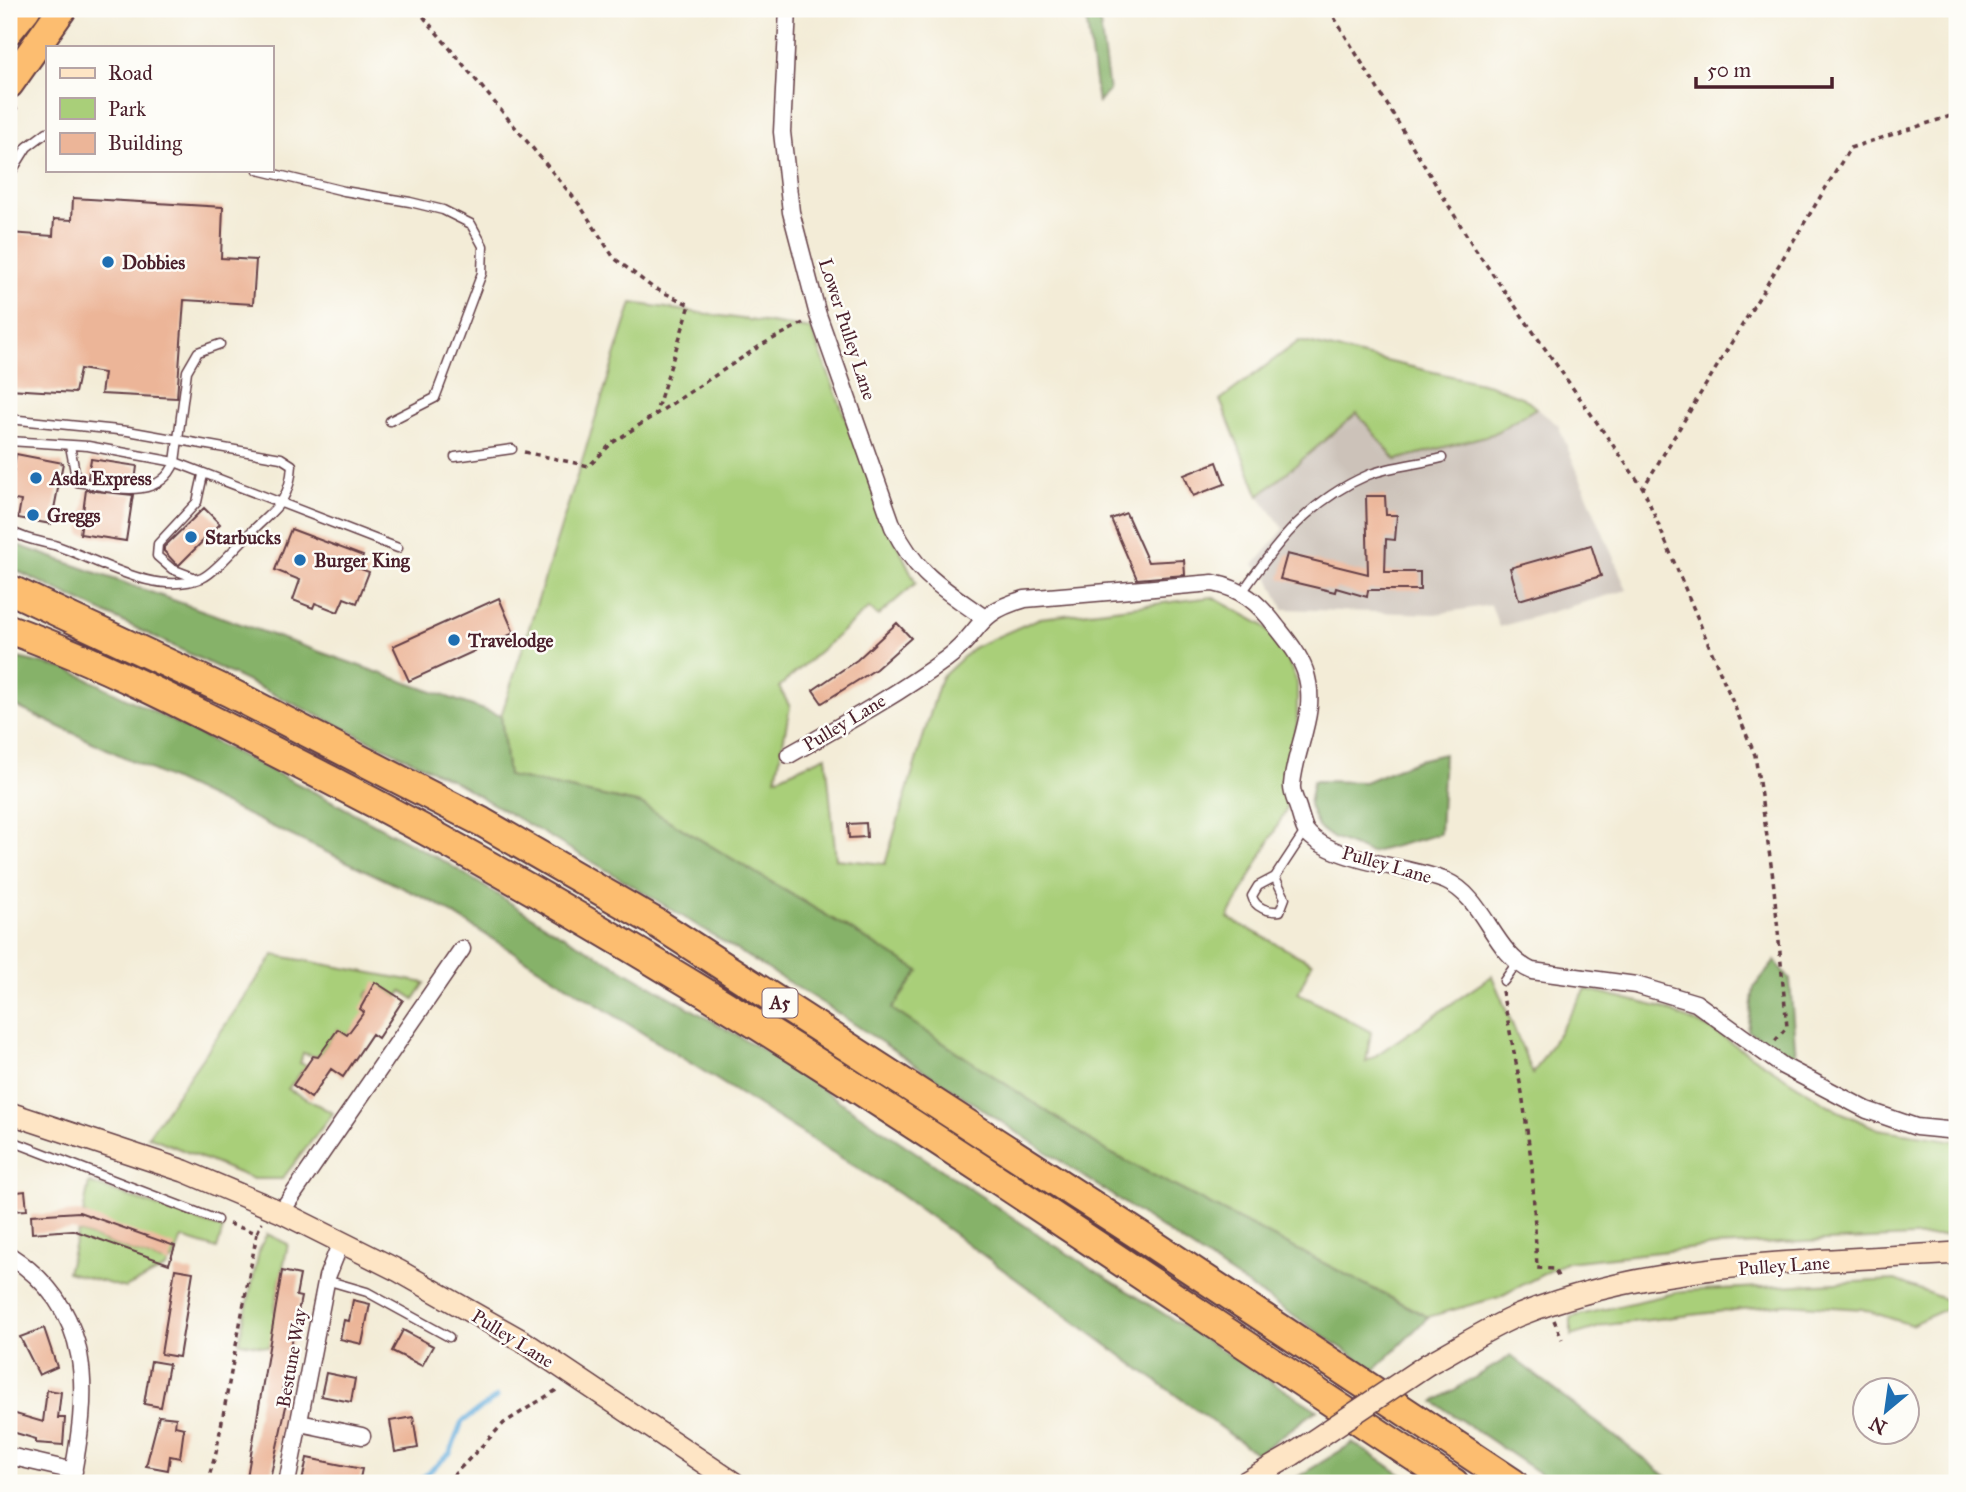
<svg xmlns="http://www.w3.org/2000/svg" width="1966" height="1492" font-family="'IM FELL Great Primer',serif">
<rect width="100%" height="100%" fill="#fdfcf7"/>
<filter id="ink" filterUnits="userSpaceOnUse"><feTurbulence type="fractalNoise" baseFrequency=".0143" numOctaves="2"/><feDisplacementMap in="SourceGraphic" scale="14" xChannelSelector="R" yChannelSelector="G"/><feConvolveMatrix kernelMatrix="1 2 1 2 8 2 1 2 1" color-interpolation-filters="sRGB"/></filter>
<filter id="wash" filterUnits="userSpaceOnUse"><feTurbulence type="fractalNoise" baseFrequency=".00686" numOctaves="4" result="noise"/><feDisplacementMap in="SourceGraphic" scale="28" xChannelSelector="R" yChannelSelector="G"/><feGaussianBlur stdDeviation="1.57" result="paint"/><feColorMatrix in="noise" values="0 0 0 0 0 0 0 0 0 0 0 0 0 0 0 0 0 1.4 0 .05"/><feComposite in="paint" operator="in"/></filter>
<g filter="url(#wash)">
<rect width="100%" height="100%" fill="#f3ecd7"/>
<!-- industrial -->
<path fill="#ccc2b9" d="M1536,408l22,17 69,165 -128,37 -8,-22 -56,9 -152,-5 -15,-33 -14,-11 30,-36 -25,-33 99,-83 135,21z"/>
<!-- green -->
<path fill="#a9cf79" stroke="#7a7752" stroke-width="2" d="M632,303l179,26 73,188 32,66 -38,33 -9,-8 -90,79 11,20 -14,71 50,-22 10,103 49,5 56,-186 33,-31 66,-29 172,-21 51,28 23,30 11,28v42l-10,36 -1,49 -58,108 84,45 -14,30 73,39 -5,30 126,-86 41,98 53,-85 77,19 47,21 128,82 40,18 79,12v94l-243,11 -147,16 -68,35 -71,20 -318,-164 -219,-144 28,-38 -278,-167 -133,-28 -7,-60z
M1299,341l191,44 34,13 12,10 -43,26 -97,26 -39,-47 -98,83 -39,-96z
M274,955l151,28 -11,16 -12,-8 -4,6 -12,-8 -12,5 -5,-3 -3,5 1,18 -20,21 -9,-6 -20,28 -15,-4 -3,10 12,4 -10,4 -14,18 45,24 -51,66h-29l-105,-43z
M89,1183l134,46 -6,20 -35,-11 -9,23 -3,-1 -4,8 -41,20 -58,-16 11,-40 85,30 -80,-49z
M267,1234l21,10 -14,67 6,2 -11,34 -30,-5 21,-95z
M1895,1280l62,24 -46,21 -49,-16 -76,-5 -180,21 -35,11v-19l113,-26z"/>
<!-- forest -->
<path fill="#86b269" stroke="#68684a" stroke-width="2" d="M1085,9h13l11,82 -11,12z
M9,542l492,174 7,60 133,28 278,167 -27,38 218,144 318,164 -53,53 -548,-364 -200,-124 -177,-103 -441,-212z
M9,656l61,14 252,126 127,68 101,64 218,125 283,190 266,167 -60,44 -358,-260 -462,-290 -428,-201z
M1444,754l-4,80 -70,19 -37,-15 -15,-11 -9,-22 4,-24 52,1 53,-22z
M1775,961l15,19 6,79 -48,-28 6,-44z
M1511,1356l164,127h-121l-120,-81z
M1353,1443l62,40h-127z"/>
<g fill="none" stroke-linecap="round" stroke-linejoin="round">
<!-- stream -->
<path stroke="#66afde" stroke-width="5" d="M417,1483l33,-30 12,-31 35,-25"/>
</g>
<g id="blocks">
<!-- building -->
<path fill="#ecb598" d="M73,198l150,9 -2,51 35,2 -3,44 -69,-4 -7,98 -76,-4 3,-21 -24,-4 -5,24 -66,-4v-156l44,3 1,-17 18,1z
M16,454l47,9 -12,61 -33,-6 3,-17 -12,-2z
M91,459l46,7 -2,16 -47,-5z
M1217,462l8,22 -32,12 -9,-21z
M86,490l47,5 -7,46 -46,-7z
M1366,496h19l1,19h11l-2,25 -9,-1 -1,33h35v18h-52l-1,7 -31,-9 -1,4 -55,-13 7,-25 81,20z
M204,508l16,16 -41,41 -3,-1 -12,-13v-4z
M1126,513l22,49 36,-2 1,15 -48,4 -26,-60z
M291,529l72,27 -5,12 11,4 -12,31 -13,-5 -6,14 -23,-9 -2,5 -20,-8 7,-20 -25,-10z
M1591,545l10,31 -82,24 -9,-32z
M499,598l15,35 -105,48 -16,-35z
M897,623l14,15 -35,31 -54,34 -9,-13 44,-30z
M866,823l1,14 -18,1 -1,-14z
M375,982l28,18 -25,38 -6,-4 -29,43 -12,-8 -20,29 -18,-13 20,-29 5,1 20,-28 9,6 17,-23 -4,-3z
M25,1191l2,19 -18,1v-18z
M79,1212l96,34 -6,18 -96,-34 -41,3 -1,-18z
M175,1269l18,3 -14,85 -18,-3z
M282,1271l18,4 -4,21 5,1 -19,94 7,2 -20,90h-23z
M353,1300l17,4 -8,40 -22,-5 4,-19 5,1z
M44,1328l13,39 -18,8 -19,-38z
M403,1330l30,16 -11,20 -30,-15z
M151,1361l18,3 -8,43 -17,-3z
M326,1373l29,6 -4,23 -30,-6z
M47,1390l14,2 -3,26h7l-2,27 -27,-2v-4l-27,-8v-19l34,10z
M159,1416l17,2 -1,8 9,2 -4,30 -10,-2 -2,14 -22,-4z
M413,1417l5,31 -23,4 -5,-31z
M307,1458l55,11 -3,14 -57,-2z"/>
</g>
</g>
<g filter="url(#ink)">
<use href="#blocks" fill-opacity="0" stroke="#633e45" stroke-width="2"/>
<g fill="none" stroke-linecap="round" stroke-linejoin="round">
<defs>
<path id="lane" d="M258,170l86,21 66,11 33,8 28,14 12,22 -1,27 -47,125 -45,23
M9,176l18,-29 20,-15
M9,419l119,12 153,27 11,7c-2,35 -15,42 -39,65 -13,12 -37,42 -51,48 -48,19 -104,-19 -148,-33 -16,-4 -31,-6 -45,-15
M9,441l79,5 87,16 223,86
M70,446l7,36c35,5 82,20 98,-20l12,-91 11,-19 22,-8
M455,457l57,-8
M193,577l-21,-8 -15,-13 1,-12 39,-42 6,-27
M1243,591c35,-50 67,-91 125,-116 22,-9 51,-11 74,-17
M1275,877l-17,9 -6,10c3,12 16,16 28,15l5,-13 -10,-21 31,-47
M1504,981l12,-17
M9,1140l208,80
M326,1280l41,12 82,45"/>
<path id="street" d="M788,9l-6,123 9,80 27,103 75,212c25,49 47,59 90,90
M789,755c53,-30 108,-60 157,-96 37,-27 26,-45 79,-60l188,-16c29,6 45,19 63,43 11,14 23,28 29,45 14,41 -10,75 -13,114 -1,8 5,18 7,26 2,6 4,15 7,20 24,31 104,35 140,50 39,17 47,73 86,90l104,14 60,18 87,63 84,44 49,17 41,4
M281,1212l181,-263
M9,1255c87,56 80,137 62,228
M300,1423l62,13
M9,1456l65,15
M287,1483l40,-206 14,-35"/>
<path id="secondary" d="M9,1113l175,58 97,41 118,59 125,71 210,141
M1428,1364c29,-15 58,-35 89,-48 138,-57 293,-53 440,-63
M1244,1483l48,-28"/>
<path id="highway" d="M9,30l17,-21
M9,84l53,-75
M9,589l220,103 253,130 173,100 487,315 371,246
M9,629c110,40 216,98 321,151 393,202 755,461 1124,703"/>
</defs>
<!-- lane casing -->
<use href="#lane" stroke="#633e45" stroke-width="11"/>
<!-- street casing -->
<use href="#street" stroke="#633e45" stroke-width="19"/>
<!-- secondary casing -->
<use href="#secondary" stroke="#633e45" stroke-width="24"/>
<!-- highway casing -->
<use href="#highway" stroke="#633e45" stroke-width="32"/>
<!-- path -->
<path stroke="#633e45" stroke-width="3.5" stroke-dasharray="5 5" stroke-linecap="butt" d="M417,9l162,195 35,54 38,29 38,18 -35,110
M1329,9l146,240 168,239
M9,120l10,-16
M524,452l65,14 23,-23 151,-99 40,-21
M1502,991l20,102 10,73 5,102 17,1 6,11
M1775,1041l12,-14 -14,-149 -18,-123 -112,-267 207,-340 107,-34
M229,1224l28,9 5,-11
M1554,1320l8,19
M1195,1479l2,4
M207,1483l9,-30 41,-220
M446,1483l58,-60 54,-34"/>
<!-- lane -->
<use href="#lane" stroke="#fff" stroke-width="8"/>
<!-- street -->
<use href="#street" stroke="#fff" stroke-width="16"/>
<!-- secondary -->
<use href="#secondary" stroke="#fee5c5" stroke-width="21"/>
<!-- highway -->
<use href="#highway" stroke="#fcbd6f" stroke-width="28"/>
<defs>
<path id="secondary-bridge" d="M1292,1455l136,-91"/>
</defs>
<!-- secondary-bridge casing -->
<use href="#secondary-bridge" stroke="#633e45" stroke-width="24" stroke-linecap="butt"/>
<!-- secondary-bridge -->
<use href="#secondary-bridge" stroke="#fee5c5" stroke-width="21"/>
</g>
</g>
<!-- markers -->
<g fill="#1f6fb2" stroke="#fdfcf7" stroke-width="2.5">
<circle cx="108" cy="262" r="7"/>
<circle cx="36" cy="478" r="7"/>
<circle cx="33" cy="515" r="7"/>
<circle cx="191" cy="537" r="7"/>
<circle cx="300" cy="560" r="7"/>
<circle cx="454" cy="640" r="7"/>
</g>
<g text-anchor="middle" stroke-width="5" stroke-linejoin="round" paint-order="stroke">
<!-- shield labels -->
<rect fill="#fdfcf7" stroke="#806168" stroke-width="2" x="762.5" y="988.5" width="35" height="29" rx="5"/>
<g font-size="18" font-weight="bold" fill="#4a1f2b">
<text x="780" y="1009">A5</text>
</g>
<!-- poi labels -->
<g font-size="19" font-weight="bold" fill="#4a1f2b" stroke="#fdfcf7" text-anchor="start">
<text x="122" y="269">Dobbies</text>
<text x="50" y="485">Asda Express</text>
<text x="47" y="522">Greggs</text>
<text x="205" y="544">Starbucks</text>
<text x="314" y="567">Burger King</text>
<text x="468" y="647">Travelodge</text>
</g>
<!-- street labels -->
<g font-size="19" fill="#4a1f2b" stroke="#fdfcf7">
<text transform="translate(848 329) rotate(72)" y="7">Lower Pulley Lane</text>
<text transform="translate(844 722) rotate(-31)" y="7">Pulley Lane</text>
<text transform="translate(1387 864) rotate(16)" y="7">Pulley Lane</text>
<text transform="translate(1784 1265) rotate(-4)" y="7">Pulley Lane</text>
<text transform="translate(513 1338) rotate(32)" y="7">Pulley Lane</text>
<text transform="translate(291 1358) rotate(-80)" y="7">Bestune Way</text>
</g>
</g>
<!-- margin -->
<rect width="1966" height="1492" fill="none" stroke="#fdfcf7" stroke-width="35"/>
<!-- legend -->
<rect x="46" y="46" width="228" height="126" fill="#fdfcf7" stroke="#b5a4a5" stroke-width="2"/>
<rect x="60" y="68" width="35" height="10" fill="#fee5c5" stroke="#b5a4a5" stroke-width="2"/>
<text x="108" y="80" font-size="21" fill="#4a1f2b">Road</text>
<rect x="60" y="98" width="35" height="21" fill="#a9cf79" stroke="#b5a4a5" stroke-width="2"/>
<text x="108" y="116" font-size="21" fill="#4a1f2b">Park</text>
<rect x="60" y="133" width="35" height="21" fill="#ecb598" stroke="#b5a4a5" stroke-width="2"/>
<text x="108" y="150" font-size="21" fill="#4a1f2b">Building</text>
<!-- north arrow -->
<g transform="translate(1886 1411) rotate(209)"><circle r="33" fill="#fdfcf7" stroke="#b5a4a5" stroke-width="2"/>
<path d="M0-5L12 26L0 18L-12 26Z" fill="#1f6fb2"/>
<text y="-10" font-size="19" font-weight="bold" text-anchor="middle" fill="#4a1f2b">N</text>
</g>
<!-- scale -->
<path d="M1696 77v10h136v-10" fill="none" stroke="#4a1f2b" stroke-width="3.5"/>
<text x="1707" y="77" font-size="21" fill="#4a1f2b" stroke="#fdfcf7" stroke-width="5" paint-order="stroke">50 m</text>
</svg>
